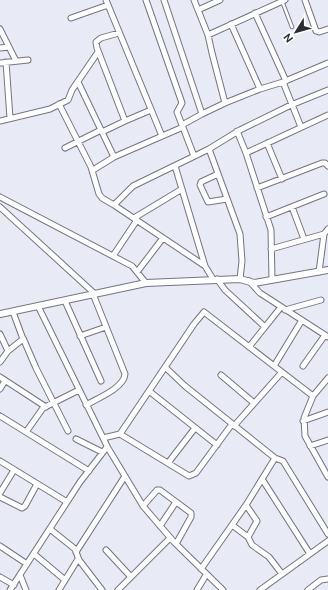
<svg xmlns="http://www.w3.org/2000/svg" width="328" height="590" font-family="Ubuntu,sans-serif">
<rect width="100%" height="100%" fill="#e8ebf6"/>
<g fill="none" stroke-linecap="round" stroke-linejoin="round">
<defs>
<path id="service" d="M282,1l10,26"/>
<path id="minor" d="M106,0l56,136
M146,0l36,103 -5,9 17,44
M164,0l38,114 -20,11
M194,0l14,35 77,-35
M305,0l11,31 3,1 9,-3
M198,10l22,-10
M255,13l31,68
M71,18l37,-13
M231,24l29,65
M0,29l16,32
M208,35l4,18 13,50 35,-14 23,-7 45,-19
M0,48l9,-1
M6,62l4,56
M0,63l28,-3
M78,82l36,75 69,-30
M283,82l18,45
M59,104l32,63 8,27 3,4 12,7
M202,114l23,-11
M0,121l50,-12 18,-9 4,-10 26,-38
M125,121l26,-11
M237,131l9,22 25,77 1,50
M102,132l23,-11 -28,-73 -1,-6 5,-4 18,-5
M267,143l15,36
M65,148l36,-18
M209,149l31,-19 51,-25 37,-15
M246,153l82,-38
M175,166l30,100
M93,170l21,-13
M218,174l-17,8 -1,3 8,17 19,-3
M257,188l65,-25h3l3,3
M0,197l132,69 14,17
M0,207l95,87
M292,207l12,32
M266,217l58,-23
M134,218l48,-29
M324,234l4,-5
M271,249l53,-15 -5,38
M113,256l24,-36
M137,272l26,-34
M213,279l-8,-13 -91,-61 19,-19 76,-37 31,85 2,27 -2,18
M217,279l8,11 40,37
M249,281l11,12 68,44
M65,301l36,80
M38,306l70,142 35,58 31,36 49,48
M285,310l36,-10
M0,334l8,17
M80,336l26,-9
M23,338l13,30 32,63
M249,347l32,-40
M0,362l8,-11 15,-12 -10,-27
M274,366l28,-46
M303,366l22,-31
M165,367l20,19 90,72 8,3 45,73
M221,375l33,28
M0,377l46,30
M0,389l5,-8
M149,391l68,54
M313,396l-9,22 1,18 23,41
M86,405c12,-7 38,-17 39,-31l-32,-80
M0,416l89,55
M303,421l25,-9
M234,426l48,-54
M26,432l17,-24 36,-18
M120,434l69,42 7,-3 36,-49
M103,438l17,-4 74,-110 10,-12 109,84 15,-18
M76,439l26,13
M310,446l18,-6
M0,461l67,41
M168,463l27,-35
M262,479l48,75
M0,493l14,-23
M0,497l22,11 3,-2 12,-22
M246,505l11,16 -9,16 4,8 17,12 13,17
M143,506l14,-16h3l31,23v4l-15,27
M232,525l16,12
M160,526l16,-24
M50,529l25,20 4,11 23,30
M0,546l27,18
M106,550l25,27
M76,552l49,-76
M34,554l31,26
M201,569l45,-64 29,-47
M20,575l6,15
M0,577l14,8
M10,590l70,-108 27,-35
M59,590l19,-31
M118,590l52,-52
M197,590l9,-15
M260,590l68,-49
M308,590l13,-10 7,-1"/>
<path id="tertiary" d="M0,314l146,-31 94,-4 14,4 74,-13"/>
</defs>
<!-- service casing -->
<use href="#service" stroke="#73757f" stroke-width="4.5"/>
<!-- minor casing -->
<use href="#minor" stroke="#73757f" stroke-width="7"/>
<!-- tertiary casing -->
<use href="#tertiary" stroke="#73757f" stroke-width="8"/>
<!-- service -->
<use href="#service" stroke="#fff" stroke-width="2.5"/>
<!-- minor -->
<use href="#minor" stroke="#fff" stroke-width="5"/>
<!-- tertiary -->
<use href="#tertiary" stroke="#fff" stroke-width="6"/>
</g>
<!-- north arrow -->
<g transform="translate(296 32) rotate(233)" stroke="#ffffff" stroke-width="3" paint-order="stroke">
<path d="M0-3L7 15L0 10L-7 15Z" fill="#2c2d31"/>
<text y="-6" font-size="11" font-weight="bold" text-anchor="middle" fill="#2c2d31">N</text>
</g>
</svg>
